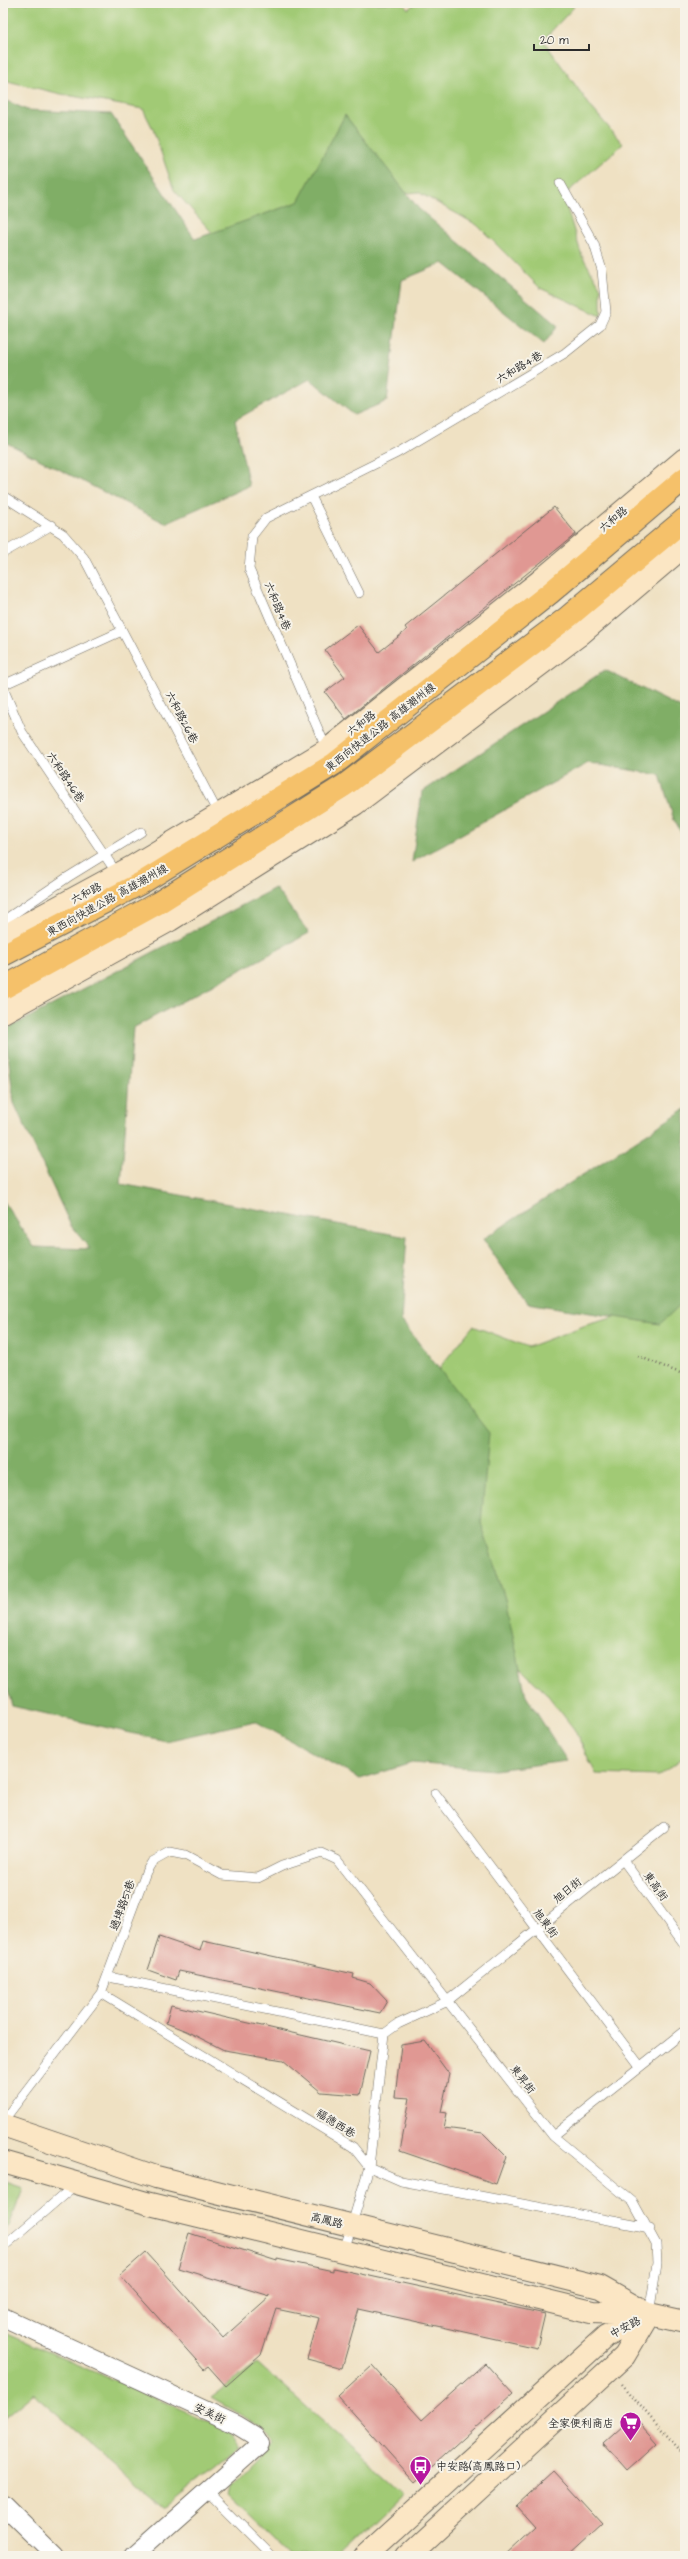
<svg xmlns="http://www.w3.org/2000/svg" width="688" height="2559" font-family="'Architects Daughter','LXGW WenKai TC',sans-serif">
<rect width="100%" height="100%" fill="#f7f3e8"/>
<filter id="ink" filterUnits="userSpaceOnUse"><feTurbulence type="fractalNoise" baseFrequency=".025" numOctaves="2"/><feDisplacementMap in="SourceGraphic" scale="8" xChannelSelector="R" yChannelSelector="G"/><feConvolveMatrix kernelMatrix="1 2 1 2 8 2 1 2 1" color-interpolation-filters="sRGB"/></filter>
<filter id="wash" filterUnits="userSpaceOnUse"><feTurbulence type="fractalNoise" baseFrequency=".012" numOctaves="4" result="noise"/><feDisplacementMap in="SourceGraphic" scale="16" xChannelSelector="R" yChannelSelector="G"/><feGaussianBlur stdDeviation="0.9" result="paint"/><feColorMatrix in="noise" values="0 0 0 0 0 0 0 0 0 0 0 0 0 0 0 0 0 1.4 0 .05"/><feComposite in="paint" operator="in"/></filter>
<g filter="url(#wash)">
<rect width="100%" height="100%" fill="#efe1c3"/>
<!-- green -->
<path fill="#a1ca75" stroke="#667a50" d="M3,3h399l6,6 8,-6h154l4,4 -31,33 48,67 32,37 -60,52 19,60 19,32v28l-61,-28 -63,-63 -59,-33 -37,4 -157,50 -50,-56 -21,-61 -10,-20 -82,-15 -58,-14z
M685,1264v492l-26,20 -63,-2 -22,-45 -28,-36 -66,-63 -31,-179 -9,-84 33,-41 55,21 58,-22 66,-18z
M3,2182l20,7 -14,37 -6,5z
M3,2332l228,99 9,15 -75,61 -131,-113 -31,26z
M257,2363l147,130 -66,63h-47l-63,-60 2,-11 44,-45 -14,-14 -49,-28z"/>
<!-- forest -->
<path fill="#80ae66" stroke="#566c48" d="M3,99l24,11 84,4 84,125 103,-37 47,-87 74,94 139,117 -14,18 -101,-81 -41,17 -15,121 -33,14 -44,-36 -75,41 14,66 -84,37 -162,-82z
M605,670l80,40v130l-11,-20 -14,-45 -72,-12 -176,99 10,-70z
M275,888l34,45 -176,95 -12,156 286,53 -6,83 88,113 -8,90 24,76 21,97 41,65 -73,9 -82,-7 -52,16 -105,-58 -89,20 -154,-35 -9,-36v-470l31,47 56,2 -19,-23 -57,-123 -9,-73z
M685,1109v191l-25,24 -133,-21 -44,-64z"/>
<g id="blocks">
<!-- building -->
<path fill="#e09893" d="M554,507l22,27 -230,185 -21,-27 20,-15 -20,-27 33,-25 21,27 28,-22 -2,-3z
M159,1937l41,14 3,-10 151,33 -1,4 17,5 17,18 -7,12 -201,-42 -3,9 -28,-10z
M171,2005l199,46 -10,44 -39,-3 -38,-32 -59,-10 -38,-19 -20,-8z
M425,2041l24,33 -8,38 6,1 -3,15 39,5 23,23 -10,28 -96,-33 10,-53 -15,-1 6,-52z
M189,2233l88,28v-2l56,12v-3l212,46 -8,34 -178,-39 -17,59 -35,-9 12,-41 -43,-9 -15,46 -35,31 -18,-20 -4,3 -84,-94 26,-23 77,86 47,-42 -92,-28z
M485,2363l28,31 -98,88 -77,-86 34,-31 50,55z
M633,2416l24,27 -30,27 -24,-27z
M554,2471l49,53 -35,32h-64l31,-29 -19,-21z"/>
</g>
</g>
<g filter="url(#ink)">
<use href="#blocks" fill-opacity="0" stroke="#706b60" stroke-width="1"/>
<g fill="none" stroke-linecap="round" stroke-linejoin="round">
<defs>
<path id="lane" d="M3,496l60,38 21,24 135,257
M311,496l48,97
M3,553l49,-28
M3,685l119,-54
M3,688l19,44 96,143
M327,750l-78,-181 3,-33 14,-18 131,-65 168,-100 35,-28 6,-13 -4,-42 -8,-26 -34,-61
M3,921l65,-44 73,-45
M435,1793l205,273
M623,1860l62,85
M109,1977l275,57 14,-10 48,-22 218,-175
M101,1993l252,154 16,20 32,14 249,47
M3,2121l98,-128 45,-121 6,-10 18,-10 15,3 37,20 36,3 24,-12 40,-13 15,7 216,276 80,66 23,42 1,19 -8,51
M553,2136l132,-105
M3,2247l72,-62
M344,2251l25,-84 15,-133
M207,2491l65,65"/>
<path id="street" d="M3,2317l234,108 18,11 5,8 -126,112
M3,2505l52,51"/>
<path id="secondary" d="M3,937l129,-70 195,-117 213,-169 145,-122
M3,1012l167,-92 185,-116 223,-168 107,-91
M3,2125l153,52 444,110 44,25
M3,2162l147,42 442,108 57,2 36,8
M365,2556l241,-220 42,-21
M407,2556l217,-200 25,-42"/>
<path id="highway" d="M3,955l140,-73 191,-118 216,-171 135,-115
M3,988l155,-85 187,-118 223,-168 117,-98"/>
</defs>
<!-- lane casing -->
<use href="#lane" stroke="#706b60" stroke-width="10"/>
<!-- street casing -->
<use href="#street" stroke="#706b60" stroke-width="20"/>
<!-- secondary casing -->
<use href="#secondary" stroke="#706b60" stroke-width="24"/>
<!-- highway casing -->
<use href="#highway" stroke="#706b60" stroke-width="24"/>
<!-- path -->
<path stroke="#706b60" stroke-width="2.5" stroke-dasharray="1 3" stroke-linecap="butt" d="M638,1356l47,19
M622,2384l63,72"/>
<!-- lane -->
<use href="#lane" stroke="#fff" stroke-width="9"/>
<!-- street -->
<use href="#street" stroke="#fff" stroke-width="18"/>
<!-- secondary -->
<use href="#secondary" stroke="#fbe6c4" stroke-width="22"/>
<!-- highway -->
<use href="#highway" stroke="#f5c16b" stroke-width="22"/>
</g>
</g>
<!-- icons -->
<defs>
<symbol id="supermarket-pin" viewBox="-11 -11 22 30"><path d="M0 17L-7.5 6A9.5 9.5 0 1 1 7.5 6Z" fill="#b5179e" stroke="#f7f3e8"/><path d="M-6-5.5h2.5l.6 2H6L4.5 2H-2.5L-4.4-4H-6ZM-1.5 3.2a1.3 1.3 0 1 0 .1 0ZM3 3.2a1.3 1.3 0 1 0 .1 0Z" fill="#fff"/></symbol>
<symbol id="bus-pin" viewBox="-11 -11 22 30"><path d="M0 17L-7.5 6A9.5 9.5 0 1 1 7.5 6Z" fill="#b5179e" stroke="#f7f3e8"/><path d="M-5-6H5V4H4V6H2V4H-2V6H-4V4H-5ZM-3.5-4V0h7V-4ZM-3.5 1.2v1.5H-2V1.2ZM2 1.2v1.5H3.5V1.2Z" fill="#fff"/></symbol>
</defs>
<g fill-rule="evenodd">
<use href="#supermarket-pin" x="618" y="2410" width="25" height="34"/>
<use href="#bus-pin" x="408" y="2454" width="25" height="34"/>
</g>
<g text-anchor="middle" stroke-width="4" stroke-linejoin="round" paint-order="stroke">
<!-- street labels -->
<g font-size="11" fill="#2b2b2b" stroke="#f7f3e8">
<text transform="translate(519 367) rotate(-31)" y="4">六和路4巷</text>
<text transform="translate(613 519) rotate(-40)" y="4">六和路</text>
<text transform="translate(278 606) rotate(67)" y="4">六和路4巷</text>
<text transform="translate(182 717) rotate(62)" y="4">六和路26巷</text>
<text transform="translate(361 723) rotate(-38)" y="4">六和路</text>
<text transform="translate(380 727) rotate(-38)" y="4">東西向快速公路 高雄潮州線</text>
<text transform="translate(66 777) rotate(56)" y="4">六和路46巷</text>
<text transform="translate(86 893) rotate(-28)" y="4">六和路</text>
<text transform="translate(107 900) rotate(-29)" y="4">東西向快速公路 高雄潮州線</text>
<text transform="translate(656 1886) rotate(54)" y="4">東高街</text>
<text transform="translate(567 1890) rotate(-39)" y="4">旭日街</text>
<text transform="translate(122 1905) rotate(-70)" y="4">過埤路51巷</text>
<text transform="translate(546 1923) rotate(53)" y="4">旭東街</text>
<text transform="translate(523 2079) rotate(52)" y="4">東昇街</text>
<text transform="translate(336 2123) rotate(32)" y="4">福德西巷</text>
<text transform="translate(327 2220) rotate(14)" y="4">高鳳路</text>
<text transform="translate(625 2327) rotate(-28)" y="4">中安路</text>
<text transform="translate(210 2413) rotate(25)" y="4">安美街</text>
</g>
<!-- poi labels -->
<g font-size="11" fill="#2b2b2b" stroke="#f7f3e8" text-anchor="end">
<text x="614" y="2427">全家便利商店</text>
<text x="436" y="2470" text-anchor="start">中安路(高鳳路口)</text>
</g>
</g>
<!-- margin -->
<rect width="688" height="2559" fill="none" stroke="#f7f3e8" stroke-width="16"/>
<!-- scale -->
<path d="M534 44v6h55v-6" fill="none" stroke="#2b2b2b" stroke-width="2"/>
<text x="540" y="44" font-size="12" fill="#2b2b2b" stroke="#f7f3e8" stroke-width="3" paint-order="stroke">20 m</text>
</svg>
